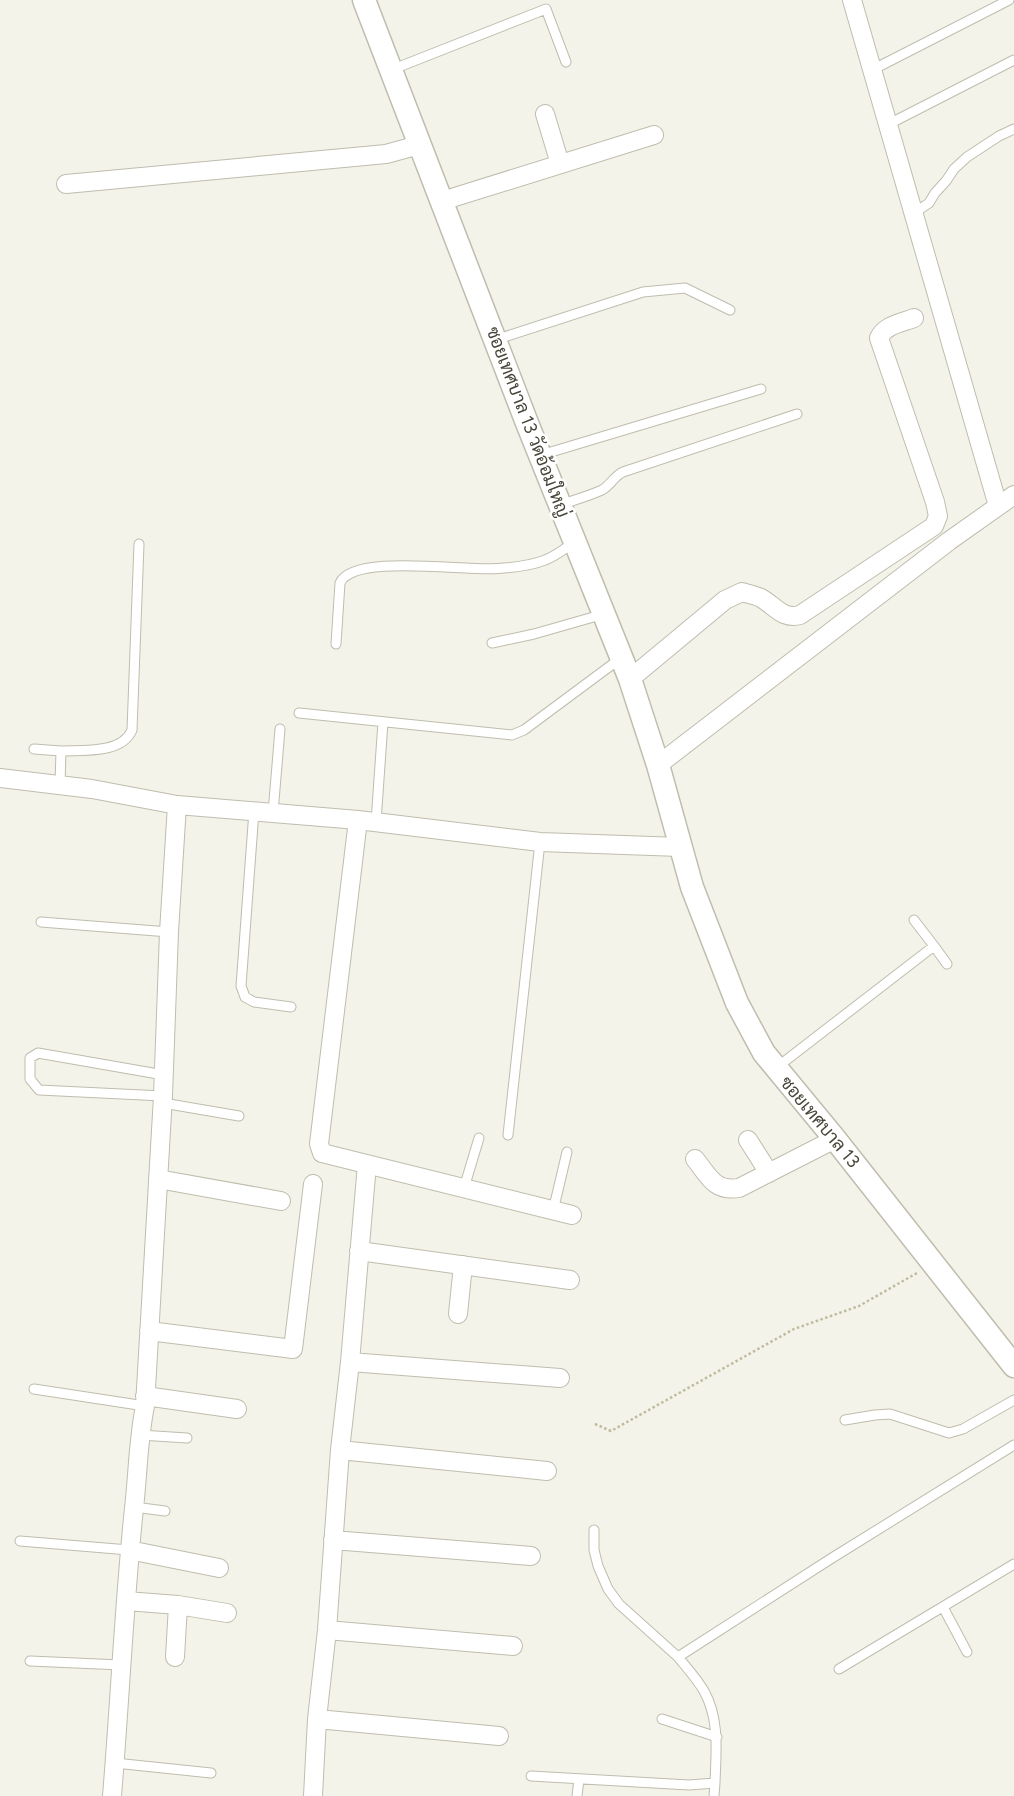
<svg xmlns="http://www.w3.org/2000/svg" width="1014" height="1796" font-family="Figtree,Sarabun,sans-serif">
<rect width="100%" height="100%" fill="#f4f3ea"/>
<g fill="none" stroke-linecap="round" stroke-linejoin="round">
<defs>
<path id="service" d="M391,70l155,-61 20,53
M872,70l137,-70
M889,124l125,-64
M914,213l15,-10 6,-10 11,-12 8,-12 13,-12 32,-21 15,-7
M495,340l148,-48 42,-4 45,22
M541,455l220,-66
M560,505c14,-5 29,-9 42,-15 9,-5 12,-14 21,-18l174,-58
M492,643l42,-9 70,-20
M336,644l4,-61c14,-31 133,-10 164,-15 13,-1 29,-3 41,-8 11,-4 20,-12 30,-18
M299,713l213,22 12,-5 97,-72
M34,749l27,2 -1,34
M61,751c22,-1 61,3 71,-21l7,-186
M254,811l-13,175 4,11 9,5 37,5
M273,813l7,-84
M376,822l7,-100
M914,920l20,26
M41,922l128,10
M776,1068l158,-122 13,18
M163,1096l-124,-6 -9,-11v-21l8,-5 126,22
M163,1103l76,13
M508,1135l32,-293
M464,1188l15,-50
M553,1211l14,-59
M34,1389l111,17
M845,1420l30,-5 15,-1 59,19 14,-4 51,-29
M140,1435l47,3
M134,1507l31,4
M594,1530v20l4,16 10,23 11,15 59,53
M20,1541l109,9
M943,1607l24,45
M30,1661l91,4
M839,1669l175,-105
M662,1719l55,18
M115,1763l96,10
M531,1776l158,9 26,-2c1,-31 5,-63 -11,-92 -7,-12 -17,-23 -26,-34l154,-99 182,-113
M577,1796l2,-17
M714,1796l1,-13"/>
<path id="minor" d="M852,0l146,506
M545,114l15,50
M66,184l320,-30 33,-9
M442,201l212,-66
M630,679l95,-79 17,-8c6,2 13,3 19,6 14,8 22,22 39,17l134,-89 4,-10 -3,-14 -56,-164c6,-13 22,-15 35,-20
M658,765l291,-224 65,-46
M0,778l92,11 85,16 181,15 182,22 140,5
M358,820l-39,324 3,9 250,62
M748,1140l21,33
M695,1159c14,17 19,33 44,29l96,-49
M158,1179l123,22
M359,1251l211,29
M458,1314l5,-49
M149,1331l144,18 20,-165
M350,1362l210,16
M145,1396l92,13
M340,1450l207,21
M333,1540l198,16
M129,1550l90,18
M126,1601l52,4 -3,52
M178,1605l49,8
M327,1630l186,16
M317,1719l182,17
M112,1796c8,-96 12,-192 22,-288 4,-34 4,-68 11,-102l18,-310 6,-164 8,-127
M313,1796l4,-77 10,-89 13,-180 10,-88 17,-198"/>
<path id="tertiary" d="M364,0l163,423 103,256 28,86 34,122 45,116 27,50 71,86 179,227"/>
</defs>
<!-- service casing -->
<use href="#service" stroke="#bfbdad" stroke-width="11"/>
<!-- minor casing -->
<use href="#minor" stroke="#bfbdad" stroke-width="20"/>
<!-- tertiary casing -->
<use href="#tertiary" stroke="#bfbdad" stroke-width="25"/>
<!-- path -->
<path stroke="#c0bb9f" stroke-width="2.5" stroke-dasharray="2.5 2.5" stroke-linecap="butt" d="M595,1424l16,7 183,-102 65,-23 58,-33"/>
<!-- service -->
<use href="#service" stroke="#fff" stroke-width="9"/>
<!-- minor -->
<use href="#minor" stroke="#fff" stroke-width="18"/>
<!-- tertiary -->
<use href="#tertiary" stroke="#fff" stroke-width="22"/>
</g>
<g text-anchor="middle" stroke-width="5" stroke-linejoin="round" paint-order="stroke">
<!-- street labels -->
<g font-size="18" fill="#484539" stroke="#fff">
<text transform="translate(528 422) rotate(69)" y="6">ซอยเทศบาล 13 วัดอ้อมใหญ่</text>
<text transform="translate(820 1122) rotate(50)" y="6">ซอยเทศบาล 13</text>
</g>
</g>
</svg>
